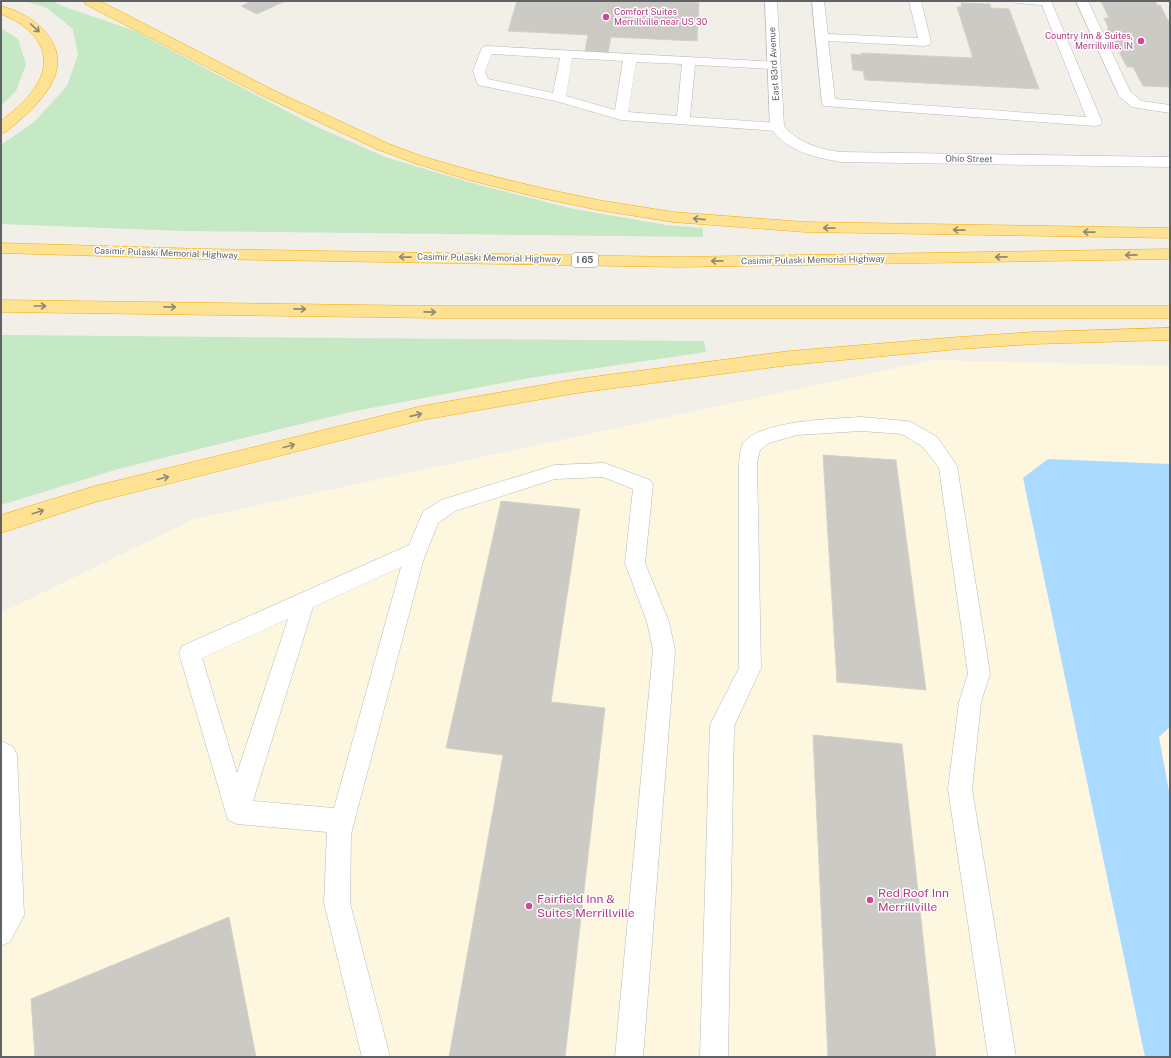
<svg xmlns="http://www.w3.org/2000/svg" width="1171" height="1058" font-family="'Public Sans',sans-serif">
<rect width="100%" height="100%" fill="#f1efe8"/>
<!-- commercial -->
<path fill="#fef7e0" d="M933,360l237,6v691h-1169v-444l193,-94z"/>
<!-- green -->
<path fill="#c5e8c5" d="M25,1h28l9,5 73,25 178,94 72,32 87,26 102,26 92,16 37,3v9l-519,-6 -183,-7v-79l33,-23 33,-36 11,-31 -5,-26 -26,-21z
M1,28l17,11 8,25 -10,27 -15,15z
M1,335l703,6 2,11 -177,26 -179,34 -232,57 -117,36z"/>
<!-- water -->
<path fill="#aadaff" d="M1048,459l122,5v263l-11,10 11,60v260h-25l-122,-579z"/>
<!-- building -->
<path fill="#cccac5" stroke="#d6d1c6" d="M252,1h33l-28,13 -16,-8z
M517,1h148l34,2 -2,38 -86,-4 -3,16 -23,-2 3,-16 -80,-4z
M1101,1h54l2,4h3l10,19v63l-27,-1 -10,-19h-6l-20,-38h2l-5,-11h5z
M961,3l29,1 1,4 18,1 30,80 -174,-9 -2,-9 -10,-1 -2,-16 10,1v-2l112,5 -16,-51h5z
M823,455l73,5 30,230 -89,-8z
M501,501l79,8 -29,193 54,6 -40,349h-116l54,-302 -57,-7z
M813,735l89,9 34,313h-108z
M229,917l27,140h-221l-4,-58z"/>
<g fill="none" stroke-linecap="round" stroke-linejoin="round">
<defs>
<path id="lane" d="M812,1h12l4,33 90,4 -9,-37h12l10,41 -2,3 -4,1 -97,-5 7,58 251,18 -44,-112 -27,-2 -2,-2h38l51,121 -2,3 -5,1 -271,-20 -2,-3z
M1076,1h12l42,90 11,10 29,4v8l-38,-6 -13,-11z
M487,46l291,16 2,3 -2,3 -4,1 -79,-4 -5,52 87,6 5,1 2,3 -2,3 -5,1 -156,-11 -65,-19 -78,-16 -5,-14 8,-21 2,-3zM492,54l68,4 -7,35 -65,-14 -3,-8zM572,58l51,3 -8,49 -49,-14zM636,62l46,2 -5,52 -49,-4z
M861,417l45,4 7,2 24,14 20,29 33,208 -9,28 -9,87 44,268h-28l-40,-268 11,-87 9,-28 -29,-206 -16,-21 -21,-13 -41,-3 -64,4 -28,8 -9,7 -3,13 4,205 -27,58 -6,331h-28l10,-332 29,-57v-205c1,-6 1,-16 5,-21 20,-22 89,-23 117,-25z
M604,463l46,17 3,5 -8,78 24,59 6,28 -32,407h-28l38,-407 -6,-28 -22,-59 8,-74 -30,-12 -48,2 -100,32 -17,12 -15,38 -72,273 -1,69 40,154h-28l-38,-154 3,-71 -90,-8 -9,-4 -49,-167 3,-7 227,-101 14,-33 18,-12 114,-35zM401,567l-67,241 -81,-7 60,-194zM288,619l-51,154 -35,-115z
M1,741l12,6 4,8 7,160 -14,27 -9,4z"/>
<path id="street" d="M765,1h12l7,125c16,18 35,23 57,26l329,5v10l-329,-5c-28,-5 -55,-11 -71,-35z"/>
<path id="highway" d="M84,1h16l173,89 116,54 35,13 56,16 61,15 57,12 75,12 132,10 365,6v10l-365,-6 -132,-10 -75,-12 -57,-12 -72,-18 -55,-17 -35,-13 -116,-54 -178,-92z
M1,6c18,5 34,13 46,28 31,39 -14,75 -41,98l-5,1v-12c11,-9 24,-19 33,-32 24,-34 1,-62 -33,-75z
M1,243l204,6 474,8 491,-8v10l-491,8 -474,-8 -204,-6z
M1,300l435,6h734v12h-734l-435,-6z
M1170,328v12l-136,4 -75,5 -169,16 -213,28 -155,27 -327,82 -94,31v-18l94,-29 327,-80 155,-27 213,-28 169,-14 75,-5z"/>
</defs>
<!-- lane casing -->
<use href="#lane" stroke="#b5b8bc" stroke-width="1"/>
<!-- street casing -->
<use href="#street" stroke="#b5b8bc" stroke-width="1"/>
<!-- highway casing -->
<use href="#highway" stroke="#f9ab00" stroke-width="1"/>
<!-- lane -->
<use href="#lane" fill="#fff" fill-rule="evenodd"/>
<!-- street -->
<use href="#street" fill="#fff" fill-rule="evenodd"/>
<!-- highway -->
<use href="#highway" fill="#fde293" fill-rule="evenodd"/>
</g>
<!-- one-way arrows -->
<defs><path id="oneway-shaft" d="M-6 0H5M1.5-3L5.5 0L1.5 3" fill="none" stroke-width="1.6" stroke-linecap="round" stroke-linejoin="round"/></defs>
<g stroke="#8e8975">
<use href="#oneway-shaft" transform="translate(35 28) rotate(43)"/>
<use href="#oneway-shaft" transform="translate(699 219) rotate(-174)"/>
<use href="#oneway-shaft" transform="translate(829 228) rotate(-179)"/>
<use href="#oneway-shaft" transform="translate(959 230) rotate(-179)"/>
<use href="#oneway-shaft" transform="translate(1089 232) rotate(-179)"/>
<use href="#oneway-shaft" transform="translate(1131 255) rotate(179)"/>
<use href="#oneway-shaft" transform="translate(405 257) rotate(-179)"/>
<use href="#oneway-shaft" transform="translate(1001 257) rotate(179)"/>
<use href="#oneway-shaft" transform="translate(717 261) rotate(179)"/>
<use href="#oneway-shaft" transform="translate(40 306)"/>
<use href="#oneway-shaft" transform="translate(170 307) rotate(1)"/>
<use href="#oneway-shaft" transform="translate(300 309) rotate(1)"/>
<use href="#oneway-shaft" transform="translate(430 312) rotate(1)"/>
<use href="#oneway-shaft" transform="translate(416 415) rotate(-13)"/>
<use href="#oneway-shaft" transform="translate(289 446) rotate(-15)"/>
<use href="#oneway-shaft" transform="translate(163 478) rotate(-14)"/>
<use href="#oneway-shaft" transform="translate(38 512) rotate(-18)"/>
</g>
<!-- markers -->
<g fill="#d1479c" stroke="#fff" stroke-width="1.5">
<circle cx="606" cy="17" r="4"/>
<circle cx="1141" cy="41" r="4"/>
<circle cx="870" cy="900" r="4"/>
<circle cx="529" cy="906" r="4"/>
</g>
<g text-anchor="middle" stroke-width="3" stroke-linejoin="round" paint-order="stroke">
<!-- far-hotel labels -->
<g font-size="9" fill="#b23c85" stroke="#fff" text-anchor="start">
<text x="614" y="15">Comfort Suites<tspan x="614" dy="10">Merrillville near US 30</tspan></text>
<text x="1133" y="39" text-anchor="end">Country Inn &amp; Suites,<tspan x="1133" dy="10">Merrillville, IN</tspan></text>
</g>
<!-- far-street labels -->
<g font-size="9" fill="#5f6368" stroke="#fff">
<text transform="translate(774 64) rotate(-93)" y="3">East 83rd Avenue</text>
<text transform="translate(969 159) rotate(1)" y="3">Ohio Street</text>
<text transform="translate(166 253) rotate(2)" y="3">Casimir Pulaski Memorial Highway</text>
<text transform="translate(489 258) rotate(1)" y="3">Casimir Pulaski Memorial Highway</text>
<text transform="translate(813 260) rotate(-1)" y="3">Casimir Pulaski Memorial Highway</text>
</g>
<!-- shield labels -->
<rect fill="#fff" stroke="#8f9295" stroke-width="1" x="572" y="253" width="26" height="14" rx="3"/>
<g font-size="9" font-weight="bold" fill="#5f6368">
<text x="585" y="263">I 65</text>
</g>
<!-- near-hotel labels -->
<g font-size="12" fill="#b23c85" stroke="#fff" text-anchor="start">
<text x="878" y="897">Red Roof Inn<tspan x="878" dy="14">Merrillville</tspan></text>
<text x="537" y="903">Fairfield Inn &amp;<tspan x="537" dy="14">Suites Merrillville</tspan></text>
</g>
</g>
<!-- border -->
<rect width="1171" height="1058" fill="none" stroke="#5f6368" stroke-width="4"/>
</svg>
